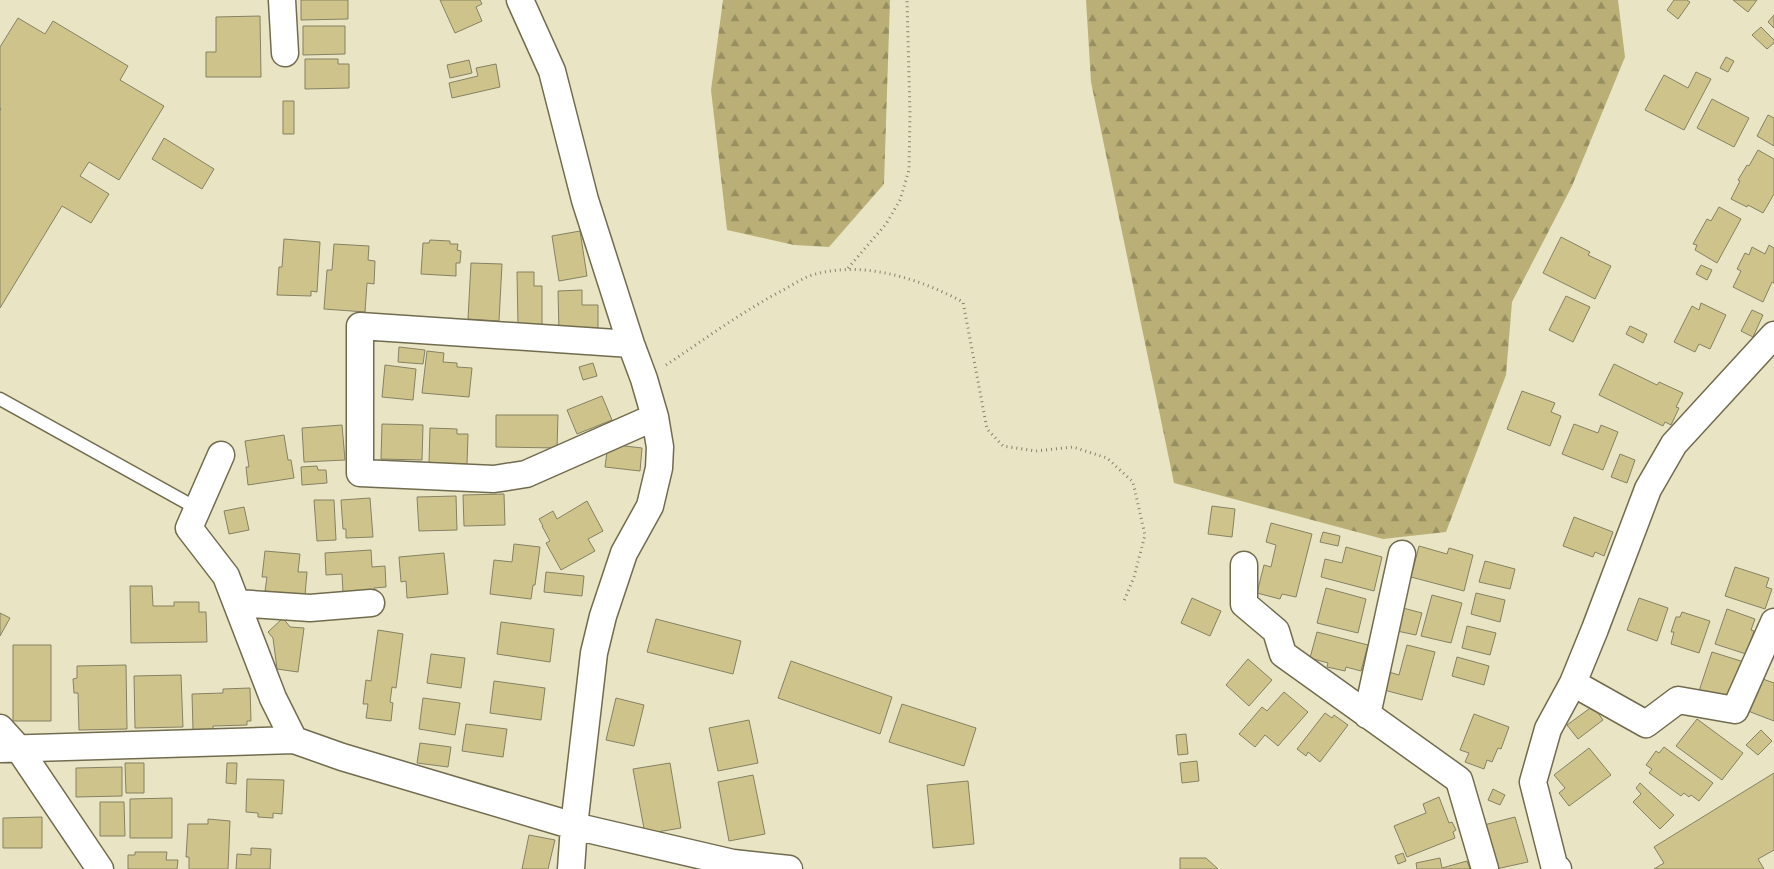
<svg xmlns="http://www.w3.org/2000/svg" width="1774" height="869" font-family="Inter,sans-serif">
<defs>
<pattern id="forest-firs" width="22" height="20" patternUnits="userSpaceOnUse" patternTransform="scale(1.25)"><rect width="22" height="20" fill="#bab077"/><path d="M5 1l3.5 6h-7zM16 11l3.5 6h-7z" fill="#988f61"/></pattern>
</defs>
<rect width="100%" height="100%" fill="#e9e4c3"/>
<!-- forest -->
<path fill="url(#forest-firs)" d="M723,0h167l-6,184 -55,63 -35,-2 -67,-15 -16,-140z
M1086,0h532l7,57 -53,129 -60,116 -6,73 -60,157 -63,7 -209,-56 -83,-401z"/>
<!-- building -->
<path fill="#cec48b" stroke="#868163" d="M301,0h47v19l-47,1z
M440,0h40l2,4 -6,3 6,14 -27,12z
M1674,0h13l3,2 -12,17 -11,-9z
M1733,0h24l-9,12z
M1774,15v13l-6,-6z
M260,16l1,61h-55v-25h10v-35z
M18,18l27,16 8,-13 75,45 -8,14 44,26 -45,74 -30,-18 -9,14 29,18 -18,29 -29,-17 -62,102v-197l1,-2 -1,-1v-61z
M303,26h42v28l-42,1z
M1761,27l13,13v3l-7,6 -15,-14z
M1726,57l8,4 -6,11 -8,-4z
M305,59h33v5h11v24l-44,1z
M469,60l3,13 -22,5 -3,-13z
M496,64l4,23 -48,11 -3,-15 29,-7 -2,-8z
M1696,72l15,7 -27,51 -39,-20 19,-35 24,13z
M1712,99l37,19 -15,29 -37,-19z
M283,101h11v33h-11z
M1768,115l6,3v28l-17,-10z
M164,138l50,31 -12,20 -50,-30z
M1758,150l16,9v35l-11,19 -15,-8 -1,2 -16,-8 9,-18 -2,-1 9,-15 2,1z
M1719,207l22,12 -24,44 -22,-13 2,-5 -4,-1 14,-25 4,2z
M580,231l7,45 -28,5 -7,-45z
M1561,237l29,15 -2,3 23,11 -16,33 -52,-26z
M284,239l36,3 -3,50 -6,-1v5l-34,-1 2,-28h3z
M430,240l20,1v3h8l-1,6 4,1 -1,12h-4v13l-35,-2 2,-31h6z
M334,244l35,2 -1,14 7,1 -1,23 -7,-1 -2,29 -41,-3 3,-39h5z
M1769,245l5,3v35l-2,-1 -9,20 -30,-15 8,-16 -4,-2 8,-16 4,2 3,-8 13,7z
M471,263l31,1 -3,57 -31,-2z
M1701,265l11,5 -5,10 -11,-6z
M517,272h17v14h8v40h-24z
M582,290v15h16v26l-39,1 -1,-41z
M1566,296l24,11 -17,35 -24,-12z
M1701,303l25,12 -16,34 -11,-5 -4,8 -21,-10 18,-36 7,4z
M1752,310l11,5 -10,22 -12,-6z
M1630,326l17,8 -4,9 -17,-9z
M399,347l26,3 -2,14 -25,-2z
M427,351l17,2 -1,9 14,1v4l15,1 -3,29 -47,-4z
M593,363l4,13 -14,4 -4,-13z
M1614,364l43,21 2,-3 24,11 -7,14 3,1 -8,17 -6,-3 -2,4 -64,-31z
M385,365l31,4 -3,31 -31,-3z
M1522,391l33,12 -4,9 10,4 -11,30 -43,-17z
M602,396l10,24 -35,14 -10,-24z
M496,415h62l-1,33 -61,-1z
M382,424l41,1 -1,35 -41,-1z
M1574,424l24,9 3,-8 17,7 -15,38 -41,-16z
M342,425l3,35 -41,2 -2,-34z
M430,428l27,1v5h11l-1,30 -38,-1z
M284,435l4,25h3l3,18 -46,7 -2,-18h3l-4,-26z
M608,444l34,4 -2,23 -35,-4z
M1620,454l15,6 -8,23 -16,-6z
M317,466l1,4h8l1,13 -25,2 -1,-18z
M504,494l1,31 -41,1 -1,-31z
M456,496l1,34 -38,1 -2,-34z
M370,498l3,39 -27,1v-9h-3l-2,-29z
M314,500h20l2,40 -19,1z
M587,501l16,30 -15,8 7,12 -34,19 -15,-27 4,-2 -8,-15h1l-4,-7 14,-8 4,8z
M1212,506l23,3 -3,28 -24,-3z
M244,507l5,23 -20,4 -5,-23z
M1574,517l39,15 -9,24 -9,-4 -2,5 -30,-11z
M1271,523l41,11 -16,63 -14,-3 -2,5 -23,-6 7,-28 7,2 5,-22 -10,-3z
M1323,532l17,4 -2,10 -18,-4z
M514,544l26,3 -5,38h-2l-2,14 -41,-5 4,-34 18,2z
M1419,546l28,8 2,-6 24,7 -9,36 -53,-14z
M1346,547l36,10 -8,34 -53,-14 4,-18 17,4z
M371,550l1,17 13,-1 1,21 -12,1v2l-31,3 -1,-19 -16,1 -1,-22z
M265,551l35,3 -2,18h9l-2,23 -40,-4 2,-14h-5z
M444,553l4,41 -41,4 -1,-17 -5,1 -2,-25z
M1485,561l30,8 -5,20 -31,-7z
M1735,567l34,11 -3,9 6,2 -7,20 -40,-13z
M546,572l38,4 -2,20 -38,-4z
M130,586h22l1,20h21v-4h25v10h7l1,30 -76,1z
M1326,588l40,11 -8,34 -41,-10z
M1476,593l29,7 -5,22 -29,-8z
M1432,595l30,8 -11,40 -30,-7z
M1192,598l29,13 -11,25 -29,-13z
M1639,598l29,10 -11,33 -30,-11z
M1403,608l19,5 -6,22 -19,-4z
M1727,609l28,10 -4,11 3,1 -8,23 -31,-10z
M1682,612l28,9 -11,32 -28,-9 3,-12h-3l5,-15h4z
M0,613l10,5 -10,18z
M283,618l7,9 14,1 -6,44 -21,-3 -4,-31 -5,-6z
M656,619l85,22 -8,33 -86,-22z
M501,622l53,7 -4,33 -53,-8z
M1467,626l29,7 -6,22 -28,-7z
M378,630l25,4 -7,54 -4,-1 -2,15 3,1 -2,18 -25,-3 2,-14h-5l3,-24 5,1z
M1317,632l51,13 -7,26 -15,-4 -1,4 -18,-4 1,-4 -18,-5z
M13,645h38v76h-38z
M1407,645l28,7 -13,48 -38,-10 5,-18 10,3z
M1712,652l32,10 -13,40 -32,-11z
M431,654l34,4 -4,30 -34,-5z
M1457,657l32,9 -5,19 -32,-9z
M1248,659l24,21 -23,26 -23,-21z
M791,661l101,36 -12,37 -102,-36z
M126,665l1,64 -48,1 -1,-37h-4l-1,-14 4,-1v-12z
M181,675l2,52 -48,1 -1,-52z
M1760,678l14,5v38l-26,-10z
M494,681l51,7 -4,32 -51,-7z
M250,688l1,33h-4v4l-34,1v4h-20l-1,-36 31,-1v-4z
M1284,692l24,20 -30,34 -13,-11 -10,12 -16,-13 23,-27 5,4z
M423,698l37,5 -5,32 -36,-6z
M616,698l28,7 -10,41 -28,-6z
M902,704l74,24 -12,38 -75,-24z
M1593,706l10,14 -25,19 -11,-14z
M1325,713l7,5 2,-3 14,10 -28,37 -12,-10 -2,4 -9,-7z
M1474,714l35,13 -8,22 -3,-1 -6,14 -5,-2 -3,9 -19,-7 4,-9 -9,-3z
M1697,719l46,34 -21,27 -46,-34z
M749,720l9,43 -40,8 -9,-43z
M466,724l41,5 -4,28 -41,-6z
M1761,730l11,11 -14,14 -12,-10z
M1186,734l2,20 -10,1 -2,-20z
M420,743l31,4 -3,20 -31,-4z
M1664,747l49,36 -14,18 -8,-6 -2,2 -5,-4 -3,3 -32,-23 3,-4 -6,-4 10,-14 3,2z
M1589,748l22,27 -42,31 -10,-13 6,-5 -11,-13z
M1197,761l2,20 -17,2 -2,-20z
M125,763h19v30h-18z
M227,763h10l-1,21 -10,-1z
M670,763l11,65 -36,6 -12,-65z
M122,767v29l-46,1v-29z
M1774,773v77l-16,9 6,10h-110l10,-6 -10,-16z
M753,775l12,59 -36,7 -11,-59z
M247,779l37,1 -2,34 -9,-1v5l-15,-1v-4l-12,-1z
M968,781l6,63 -41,4 -6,-63z
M1640,783l34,32 -14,14 -27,-27 8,-8 -5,-6z
M1493,789l12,6 -5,10 -12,-5z
M1439,797l10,26 3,-1 4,8 -3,2 2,6 -48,19 -13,-31 32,-13 -3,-9z
M172,798v40h-42v-39z
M100,802h24l1,34h-25z
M42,817v31h-39v-30z
M1515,817l13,45 -32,7 -12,-44z
M208,819l22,2 -2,48h-39v-12h-3l2,-33h20z
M529,835l26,5 -7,29h-26z
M251,848l20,1 -1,20h-34l1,-15 14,1z
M135,852h32l-1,8h12l-1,9h-49v-14h7z
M1403,853l3,8 -8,3 -3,-8z
M1180,858h26l12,11h-38z
M1440,858l2,10 25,-7 3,8h-53l-1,-6z"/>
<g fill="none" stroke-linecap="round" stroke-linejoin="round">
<defs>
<path id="service" d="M0,399l198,110"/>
<path id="minor" d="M282,0l3,53
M520,0l32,71 33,129 46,144 13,35 11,38 5,30 -1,21 -9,38 -26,47 -21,63 -9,37 -20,173 -3,43
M631,344l-271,-18v147l134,6 32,-5 129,-57
M221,455l-32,73 37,48 47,122 21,42
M1244,565v39l32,27 7,23 176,126 26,89
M237,603l73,5 61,-5
M1573,683l73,41 32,-24 57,10 39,-88
M1367,715l35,-161
M0,728l19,21 81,120
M0,749l294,-9 48,17 232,69 159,37 56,6
M1558,869l-4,-4 -21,-83 15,-53 25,-46 22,-54 53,-140 26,-45 100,-109"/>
</defs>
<!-- service casing -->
<use href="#service" stroke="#716c4f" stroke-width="15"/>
<!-- minor casing -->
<use href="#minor" stroke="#716c4f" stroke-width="29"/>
<!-- path -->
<path stroke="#86826c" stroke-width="3" stroke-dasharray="1 4" stroke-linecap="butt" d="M848,268l38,-44 14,-24 9,-30 1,-57 -3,-113
M666,365c39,-26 77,-54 119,-76 9,-5 18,-11 27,-14 50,-15 106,3 151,27l24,127 16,17 33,5 37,-4 34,11 26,24 12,53 -11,42 -10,24"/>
<!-- service -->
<use href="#service" stroke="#fff" stroke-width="12"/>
<!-- minor -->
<use href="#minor" stroke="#fff" stroke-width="26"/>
</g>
</svg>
